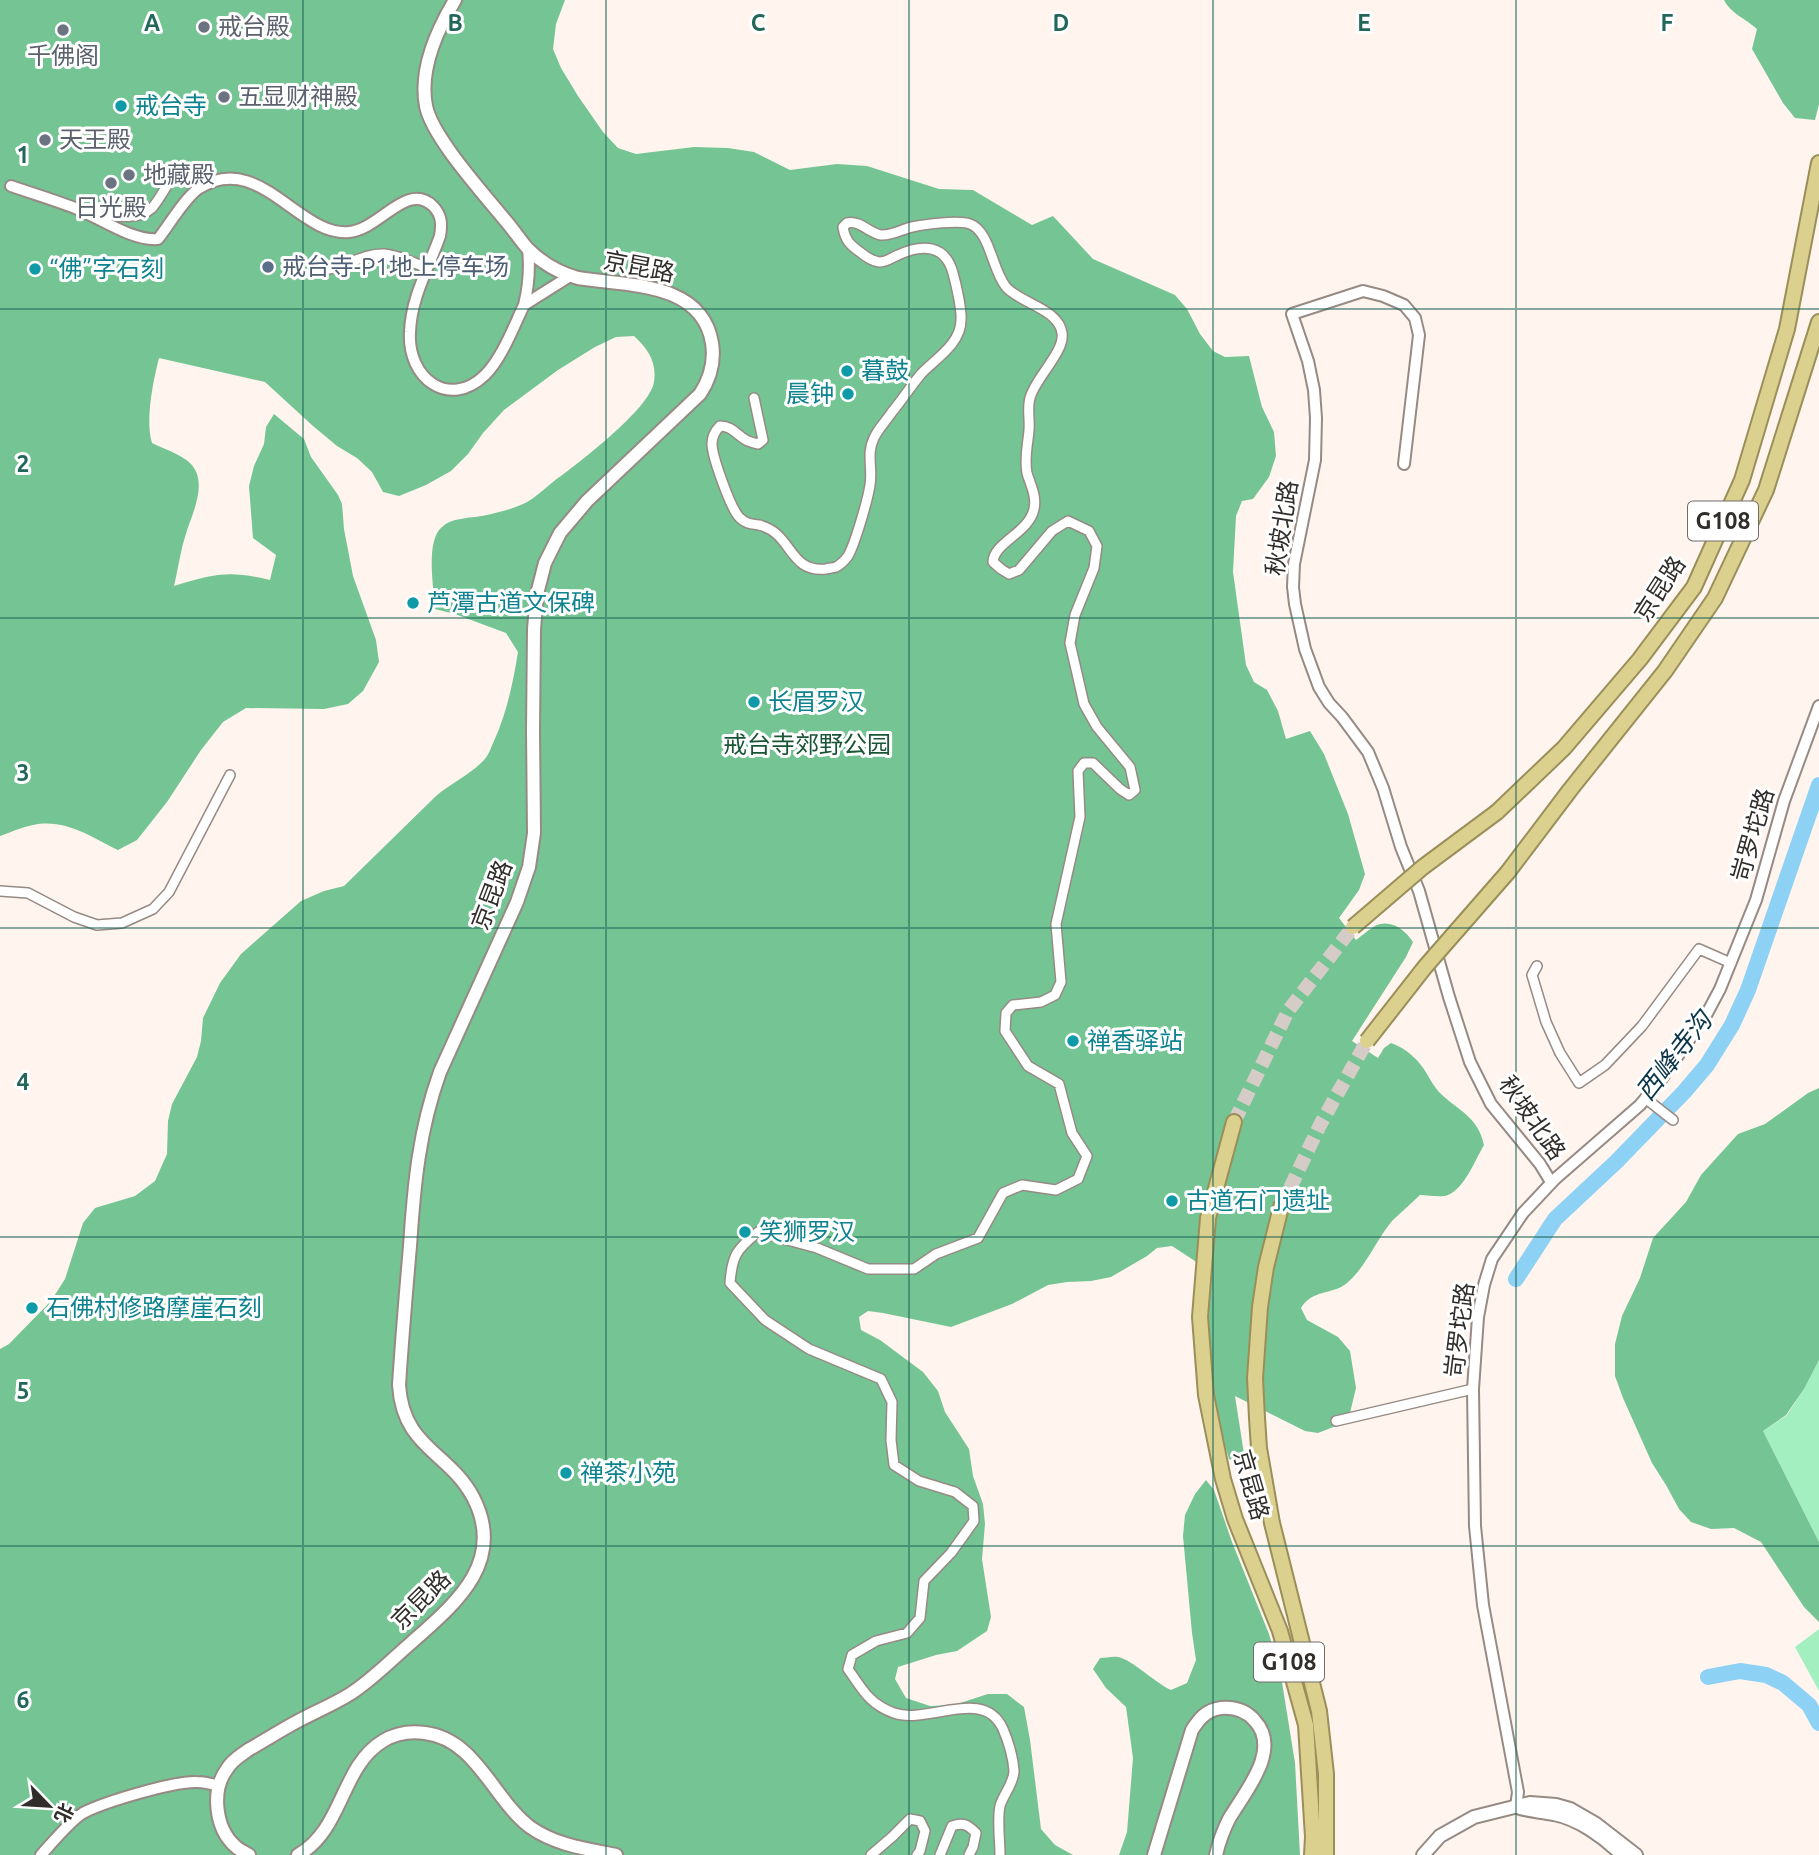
<svg xmlns="http://www.w3.org/2000/svg" width="1819" height="1855" font-family="Ubuntu,'Noto Sans SC',sans-serif">
<rect width="100%" height="100%" fill="#fff4ee"/>
<!-- green -->
<path fill="#a3efc0" d="M1819,1360v182l-56,-111 24,-16 17,-26z
M1819,1629v62l-24,-44z"/>
<!-- forest -->
<path fill="#74c494" d="M0,0h565l-9,24 -3,25 8,19 17,28 25,36 15,16 18,6 58,-7 34,1 26,4 36,18 47,-6 30,2 72,23 34,1 59,35 21,-9 40,43 82,36 12,14 13,25 13,17 12,6 24,-1 13,51 12,25 2,24 -7,21 -16,22 -11,2 -6,15 -3,56 13,93 8,17 13,8 11,21 8,28 24,-8 14,23 24,60 17,60 -6,16 -20,28 17,22c6,-4 16,-14 24,-16 14,-3 26,7 33,18l-7,15 -54,84 26,17 6,-10 7,-5c15,5 28,17 36,31 4,7 7,12 12,18 19,19 39,24 45,53 -9,15 -19,43 -36,50 -7,3 -20,0 -28,0 -9,9 -19,17 -28,26 -16,19 -26,46 -45,62 -14,12 -35,6 -46,25l6,12 31,17 12,14 6,37 -7,29 -8,7 -23,9 -13,-2 -70,-35 9,58 -2,8h-6l-7,-3 -14,-46 -4,-22 -4,-66 4,-40 -16,-24 -23,-15 -15,2 -10,8 -36,21 -20,4 -24,1 -19,3 -36,19 -61,23 -68,-14 -15,-2 -9,6 2,13 19,10 43,32 15,19 7,21 24,37 4,27 10,28 2,20 -3,35 9,58 -4,14 -30,20 -21,4 -38,12 -3,12 11,19 24,8 24,-1 34,-11h19l17,13 6,33 11,89 14,16 18,10h-1073v-506l9,-5 42,-43 14,-22 18,-56 12,-15 40,-12 20,-15 12,-27 1,-33 4,-17 25,-47 4,-16 2,-23 17,-35 21,-29 60,-53 23,-10 20,-5 92,-90c15,-13 34,-21 48,-36 5,-5 7,-13 10,-19 13,-29 19,-58 24,-89l-12,-19 -51,-19 -20,-5c-1,-20 -10,-68 7,-82 9,-9 28,-9 40,-11 14,-3 28,-6 41,-12 11,-5 21,-15 30,-22 23,-17 97,-73 101,-100 3,-20 -6,-33 -20,-46l-18,1 -21,10 -37,23 -54,40 -21,23 -15,21 -17,17 -25,14 -27,11 -16,-4 -11,-20 -15,-14 -20,-12 -24,-20 -48,-44 -106,-24c-6,23 -14,63 -7,85 10,5 31,12 39,21 18,20 0,51 -6,73 -5,16 -7,33 -11,49 40,-12 55,-16 96,-6l6,-25 -23,-17 -4,-52 5,-20 10,-22 2,-17 8,-13 30,25 7,18 27,38 4,9 2,25 9,47 23,64 3,22 -16,29 -15,13 -24,5 -78,-1 -23,14 -22,28 -34,52 -30,38 -19,10c-27,-13 -53,-32 -85,-25 -11,2 -22,7 -33,11z
M1724,0h95v104l-4,16 -20,-2 -12,-15 -31,-54 5,-20c-11,-10 -27,-16 -33,-29z
M1819,1088v272l-15,29 -18,26 -23,16 56,111v80l-15,-15 -43,-65 -27,-14 -23,1 -20,-7 -12,-13 -13,-24 -14,-22 -29,-65 -8,-22v-32l7,-28 18,-38 13,-40 33,-36 15,-27 37,-41 27,-10 43,-31z
M1206,1480l8,10 18,52 37,92 12,42 14,87 5,92h-181l8,-23 6,-74 -7,-51 -20,-19 -13,-19 7,-11c5,0 13,-2 18,-1 15,3 37,26 53,33l16,-7 9,-23 -4,-27 -9,-97 2,-21 10,-21z"/>
<g fill="none" stroke-linecap="round" stroke-linejoin="round">
<!-- river -->
<path stroke="#8dd1f4" stroke-width="16" d="M1516,1279l39,-60 61,-57 68,-70 23,-27 25,-40 16,-35 71,-205
M1708,1677l32,-6 26,4 17,8 26,22 10,18"/>
<!-- trunk-tunnel -->
<path stroke="#d6ccc7" stroke-width="14" stroke-dasharray="14 7" stroke-linecap="butt" d="M1234,1122l54,-111 65,-84
M1281,1207l39,-82 47,-84"/>
<defs>
<path id="minor" d="M87,212c20,2 49,11 65,-4 6,-7 11,-16 16,-24
M313,269c24,5 46,-16 71,-15 15,1 30,9 43,14
M754,398l9,42 -5,4c-3,-1 -9,-2 -12,-4 -9,-5 -14,-14 -26,-14 -5,5 -8,10 -8,18 0,12 19,66 28,74 6,6 12,6 19,7 34,8 29,48 67,44 3,-1 7,-1 10,-2 4,-2 9,-7 12,-11 7,-12 20,-57 22,-71 3,-16 -4,-31 4,-47 4,-9 12,-17 18,-26 10,-12 19,-26 29,-38 14,-15 40,-30 40,-54 1,-10 -5,-36 -8,-47 -8,-29 -31,-29 -55,-18 -7,3 -11,7 -19,7 -7,-1 -13,-5 -19,-10 -10,-7 -15,-12 -17,-25l4,-4c13,-3 22,10 34,12 11,1 21,-6 31,-8 14,-3 46,-7 58,-3 20,7 22,46 36,63 14,16 53,22 56,46 3,19 -27,45 -32,65 -3,10 0,22 -1,32 -1,14 -5,28 -2,43 3,11 10,23 7,36 -5,24 -40,33 -41,53l8,7 8,5 10,-4 33,-39 16,-10 21,10 8,15 -3,22 -19,47 -5,28 14,61 13,23 33,40 5,23 -6,5 -9,-6 -27,-26h-9l-6,8 2,46 -24,107 5,58 -6,13 -14,7 -28,3 -7,8 -1,18 23,35 31,18 13,49 15,23 -9,23 -22,11 -34,-5 -19,8 -25,45 -42,16 -22,15h-46l-51,-21 -59,-16c-21,17 -26,23 -28,51l35,37 44,29 72,30 11,23 -1,38 3,25 25,16 36,11 18,14 1,15 -23,32 -27,28 -4,37 -13,15 -31,8 -24,14 -4,14c15,21 21,35 46,44 34,12 90,-27 109,16 6,14 10,28 11,42 0,12 -11,24 -14,35 -3,13 0,35 0,49
M0,891l28,2 46,24 23,8 25,-2 31,-14 16,-17 61,-117
M1537,966l-5,9 14,47 14,31 19,30 26,-18 37,-39 57,-77 32,14
M1645,1098l28,22
M1336,1421l137,-32
M871,1855l21,-18 18,-18 10,2 5,10 -5,20 -3,4
M940,1855l12,-29c12,-4 16,-1 24,7l-3,14 -4,8"/>
<path id="tertiary" d="M11,186c23,8 47,15 69,24 23,10 53,31 78,29 11,-14 27,-41 40,-50 60,-40 101,48 151,43 31,-3 58,-51 84,-26 9,9 9,19 7,30 -11,31 -29,62 -30,96 -3,46 39,78 75,43 17,-17 29,-49 39,-70
M528,249c2,19 1,36 -4,56l46,-29
M1404,464l15,-129 -4,-17 -11,-13 -21,-9 -20,-5 -71,23 16,47 6,29 2,28 -1,42 -21,104 -1,23 2,17 10,45 14,38 10,16 13,14 26,35 15,36 18,59 18,44 30,106 21,65 21,42 49,60 11,18
M1516,1807l2,-15 -35,-187 -8,-79 -2,-137 5,-72 6,-32 8,-26 31,-46 32,-34 85,-74 20,-24 45,-64 15,-28 36,-89 28,-99 35,-95
M41,1855c10,-11 30,-35 42,-42 21,-11 91,-32 114,-31 7,0 15,2 21,4"/>
<path id="secondary" d="M1520,1808c11,3 22,4 34,6 25,5 50,23 68,41
M249,1855c-5,-3 -10,-5 -14,-9 -20,-18 -24,-56 -8,-77 5,-9 13,-13 21,-19 16,-9 33,-20 50,-29 17,-9 36,-17 52,-27 22,-14 41,-34 61,-51 44,-39 96,-81 62,-146 -25,-46 -70,-49 -74,-112 3,-46 7,-93 11,-139 4,-61 9,-116 30,-174l77,-170 12,-35 5,-34 -1,-103 1,-101 3,-35 8,-31 15,-30 27,-32 113,-107c10,-15 15,-32 12,-51 -10,-62 -86,-57 -134,-65 -18,-5 -36,-15 -50,-29 -8,-9 -15,-20 -23,-29 -21,-26 -73,-83 -79,-114 -7,-36 11,-76 29,-106
M298,1855c45,-25 43,-89 85,-114 13,-8 27,-10 42,-8 51,6 68,66 105,94 25,18 57,22 86,28
M1154,1855l38,-125c7,-11 14,-20 29,-22 13,-1 25,2 34,13 27,29 -11,72 -26,98 -6,12 -10,23 -13,36
M1423,1855l17,-19 34,-19 56,-14 26,2 14,4 26,15 40,31"/>
<path id="trunk" d="M1497,812l67,-64 76,-89 54,-72 48,-107 45,-151 32,-166
M1508,872l62,-82 95,-119 50,-73 51,-108 53,-168
M1234,1122l-26,96 -8,99 6,78 17,84 12,40 45,112 26,94 7,112 -1,18
M1281,1207l-15,60 -6,40 -5,71 2,40 2,30 13,75 47,188 7,63v81"/>
</defs>
<!-- minor casing -->
<use href="#minor" stroke="#968a84" stroke-width="12"/>
<!-- tertiary casing -->
<use href="#tertiary" stroke="#968a84" stroke-width="14"/>
<!-- secondary casing -->
<use href="#secondary" stroke="#968a84" stroke-width="16"/>
<!-- trunk casing -->
<use href="#trunk" stroke="#9a8f59" stroke-width="18"/>
<!-- minor -->
<use href="#minor" stroke="#fff" stroke-width="9"/>
<!-- tertiary -->
<use href="#tertiary" stroke="#fff" stroke-width="10"/>
<!-- secondary -->
<use href="#secondary" stroke="#fff" stroke-width="12"/>
<!-- trunk -->
<use href="#trunk" stroke="#dbd08e" stroke-width="14"/>
<defs>
<path id="trunk-bridge" d="M1353,927l70,-60 74,-55
M1367,1041l58,-74 83,-95"/>
</defs>
<!-- trunk-bridge casing -->
<use href="#trunk-bridge" stroke="#9a8f59" stroke-width="18" stroke-linecap="butt"/>
<!-- trunk-bridge -->
<use href="#trunk-bridge" stroke="#dbd08e" stroke-width="14"/>
</g>
<!-- grid -->
<path fill="none" stroke="#22675a" stroke-width="2" stroke-opacity="0.55" d="M303,0v1855M606,0v1855M909,0v1855M1213,0v1855M1516,0v1855M0,309h1819M0,618h1819M0,928h1819M0,1237h1819M0,1546h1819"/>
<!-- markers -->
<g fill="#6b7280" stroke="#fff" stroke-width="2.5">
<circle cx="204" cy="27" r="7"/>
<circle cx="63" cy="30" r="7"/>
<circle cx="224" cy="97" r="7"/>
<circle cx="45" cy="140" r="7"/>
<circle cx="129" cy="175" r="7"/>
<circle cx="111" cy="183" r="7"/>
</g>
<g fill="#0f9aa8" stroke="#fff" stroke-width="2.5">
<circle cx="121" cy="106" r="7"/>
<circle cx="35" cy="269" r="7"/>
<circle cx="847" cy="371" r="7"/>
<circle cx="848" cy="394" r="7"/>
<circle cx="413" cy="603" r="7"/>
<circle cx="754" cy="702" r="7"/>
<circle cx="1073" cy="1041" r="7"/>
<circle cx="1172" cy="1201" r="7"/>
<circle cx="745" cy="1232" r="7"/>
<circle cx="32" cy="1308" r="7"/>
<circle cx="566" cy="1473" r="7"/>
</g>
<circle fill="#5c6f8a" stroke="#fff" stroke-width="2.5" cx="268" cy="267" r="7"/>
<g text-anchor="middle" stroke-width="6" stroke-linejoin="round" paint-order="stroke">
<!-- shield labels -->
<g fill="#fff" stroke="#6f6c6a" stroke-width="2">
<rect x="1688" y="501.5" width="70" height="39" rx="5"/>
<rect x="1254" y="1642.5" width="70" height="39" rx="5"/>
</g>
<g font-size="23" font-weight="bold" fill="#312d2a">
<text x="1723" y="529">G108</text>
<text x="1289" y="1670">G108</text>
</g>
<!-- worship labels -->
<g font-size="24" fill="#5b616d" stroke="#fff" text-anchor="start">
<text x="218" y="35">戒台殿</text>
<text x="63" y="64" text-anchor="middle">千佛阁</text>
<text x="238" y="105">五显财神殿</text>
<text x="59" y="148">天王殿</text>
<text x="143" y="183">地藏殿</text>
<text x="111" y="216" text-anchor="middle">日光殿</text>
</g>
<!-- culture labels -->
<g font-size="24" fill="#0d838f" stroke="#fff" text-anchor="start">
<text x="135" y="114">戒台寺</text>
<text x="49" y="277">“佛”字石刻</text>
<text x="861" y="379">暮鼓</text>
<text x="834" y="402" text-anchor="end">晨钟</text>
<text x="427" y="611">芦潭古道文保碑</text>
<text x="768" y="710">长眉罗汉</text>
<text x="1087" y="1049">禅香驿站</text>
<text x="1186" y="1209">古道石门遗址</text>
<text x="759" y="1240">笑狮罗汉</text>
<text x="46" y="1316">石佛村修路摩崖石刻</text>
<text x="580" y="1481">禅茶小苑</text>
</g>
<!-- service labels -->
<g font-size="24" fill="#4e5e75" stroke="#fff" text-anchor="start">
<text x="282" y="275">戒台寺-P1地上停车场</text>
</g>
<!-- street labels -->
<g font-size="24" fill="#312d2a" stroke="#fff">
<text transform="translate(639 267) rotate(11)" y="8">京昆路</text>
<text transform="translate(1282 528) rotate(-81)" y="8">秋坡北路</text>
<text transform="translate(1660 589) rotate(-57)" y="8">京昆路</text>
<text transform="translate(1753 835) rotate(-74)" y="8">岢罗坨路</text>
<text transform="translate(492 895) rotate(-69)" y="8">京昆路</text>
<text transform="translate(1532 1118) rotate(55)" y="8">秋坡北路</text>
<text transform="translate(1460 1330) rotate(-83)" y="8">岢罗坨路</text>
<text transform="translate(1251 1485) rotate(74)" y="8">京昆路</text>
<text transform="translate(421 1600) rotate(-45)" y="8">京昆路</text>
</g>
<!-- park labels -->
<g font-size="24" fill="#1a5636" stroke="#fff">
<text x="807" y="753">戒台寺郊野公园</text>
</g>
<!-- water labels -->
<g font-size="26" font-style="italic" fill="#0d3648" stroke="#fff">
<text transform="translate(1674 1056) rotate(-52)" y="9">西峰寺沟</text>
</g>
</g>
<g font-size="23" text-anchor="middle" font-weight="bold" fill="#22675a" stroke="#fff" stroke-width="6" stroke-linejoin="round" paint-order="stroke">
<text x="152" y="31">A</text>
<text x="455" y="31">B</text>
<text x="758" y="31">C</text>
<text x="1061" y="31">D</text>
<text x="1364" y="31">E</text>
<text x="1667" y="31">F</text>
<text x="23" y="163">1</text>
<text x="23" y="472">2</text>
<text x="23" y="781">3</text>
<text x="23" y="1090">4</text>
<text x="23" y="1399">5</text>
<text x="23" y="1708">6</text>
</g>
<!-- north arrow -->
<g transform="translate(49 1806) rotate(115)" stroke="#ffffff" stroke-width="5" paint-order="stroke">
<path d="M0-5L12 26L0 18L-12 26Z" fill="#312d2a"/>
<text y="-10" font-size="19" font-weight="bold" text-anchor="middle" fill="#312d2a">北</text>
</g>
</svg>
